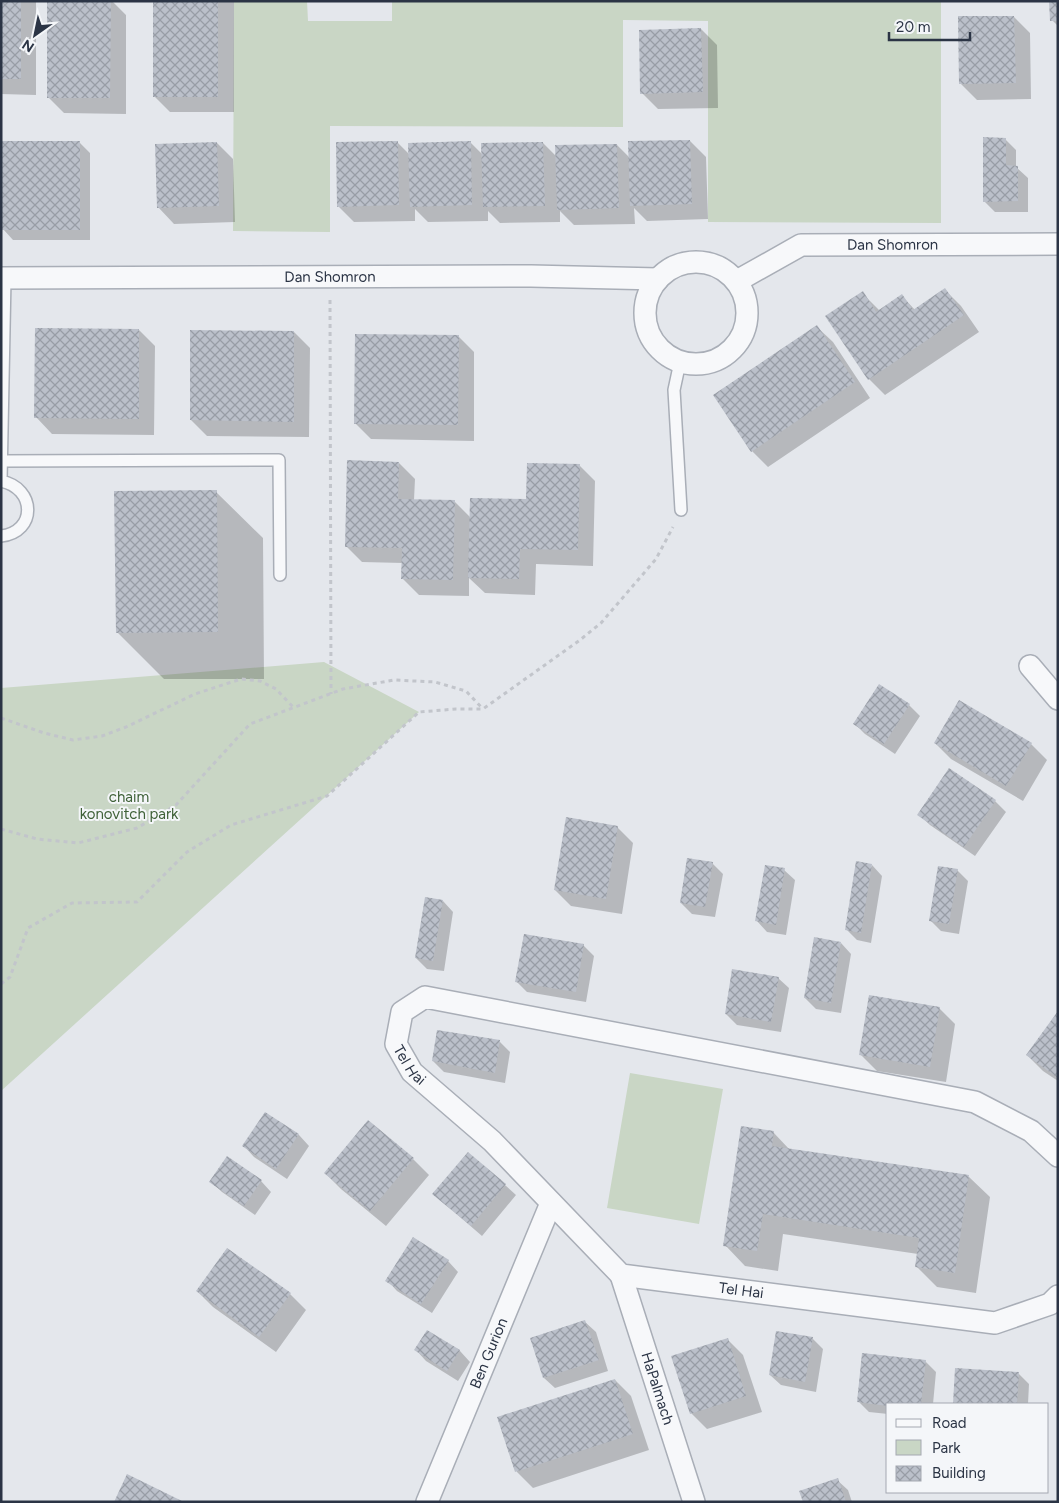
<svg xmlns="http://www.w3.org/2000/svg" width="1059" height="1503" font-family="Figtree,sans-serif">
<defs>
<pattern id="building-cross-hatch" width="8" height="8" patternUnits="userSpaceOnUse" patternTransform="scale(1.25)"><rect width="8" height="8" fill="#bbc0ca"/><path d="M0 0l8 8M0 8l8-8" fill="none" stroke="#989da6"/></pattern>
</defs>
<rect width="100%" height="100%" fill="#e4e7ec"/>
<!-- green -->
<path fill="#c9d6c5" d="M234,1h73l1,20h84v-20h549v222l-233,-1v-201l-85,-1v107l-293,-1v106l-97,-1z
M324,662l95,50 -418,379v-403z
M630,1073l93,16 -24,135 -92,-16z"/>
<!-- shadow -->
<path fill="#0003" d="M1,1h35v94l-35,-1z
M48,1h64l14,14v99l-62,-1 -16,-16z
M154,1h80v111h-64l-16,-16z
M1058,1v25l-6,-6z
M1014,17l16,16 1,66 -54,1 -16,-16z
M701,29l16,16 1,63 -60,1 -16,-16z
M1005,139l11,11v17l12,11v34h-33l-11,-11z
M690,141l16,16 2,62 -61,2 -13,-13 1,16 -61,1 -14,-14v11l-60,1 -12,-12v10l-60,1 -13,-13v12l-61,1 -16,-16 59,-64 13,13 60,-13 12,12 61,-11 14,14 60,-12 13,13z
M80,143l10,10v87h-77l-10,-11z
M217,143l16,16 2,63 -61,2 -16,-17z
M945,290l16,16 18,26 -94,63 -16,-16 -7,-86 18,18 22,-15 13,14z
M817,327l16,15 37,56 -102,69 -16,-16 -38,-56z
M139,330l16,16 -1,89 -102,-1 -16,-17z
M294,332l16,16 -1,89 -102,-1 -16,-16z
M458,336l16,16v89l-103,-2 -16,-16z
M399,463l16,16 -1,21 41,2 15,15 57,-17 52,-35 16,16 -2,85 -57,-2 -1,31 -50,-2 -16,-15v18l-50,-1 -16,-16v-16l-41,-1 -16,-16z
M216,492l47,46 1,141h-100l-47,-47z
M909,705l11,11 -25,38 -30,-20 -10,-10z
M935,743l96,1 16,16 -24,41 -72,-42z
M950,770l45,31 11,11 -31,44 -45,-31 -11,-10z
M617,827l16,16 -11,71 -51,-8 -16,-16z
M712,863l11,11 -8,43 -23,-3 -11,-11z
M872,865l10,11 -11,67 -14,-3 -11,-11z
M784,870l11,10 -9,55 -19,-3 -10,-11z
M957,870l11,11 -9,53 -18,-3 -11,-11z
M443,901l10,11 -9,59 -17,-2 -11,-11z
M841,943l10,11 -10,59 -25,-4 -11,-11z
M583,945l11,11 -8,46 -59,-10 -10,-10z
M778,978l11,10 -8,44 -44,-7 -11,-11z
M939,1008l16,16 -9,58 -69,-11 -16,-16z
M1058,1013v68l-15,-10 -16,-16z
M500,1042l10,10 -5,31 -61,-11 -11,-11z
M266,1114l33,21 10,11 -22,33 -33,-22 -10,-11z
M773,1132l17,18 179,27 21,20 -14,96 -39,-6 -21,-21 2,-12 -135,-20 -5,37 -33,-5 -20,-21z
M413,1159l16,16 -43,51 -45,-37 -16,-16z
M261,1181l10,11 -16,23 -33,-23 -11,-10z
M505,1185l11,10 -34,41 -37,-32z
M228,1249l62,45 16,16 -30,42 -63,-45 -16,-16z
M448,1261l10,11 -26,41 -35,-22 -10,-11z
M585,1322l11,10 12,39 -53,17 -11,-10 -12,-39z
M427,1331l33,20 10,11 -12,19 -32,-20 -10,-11z
M812,1338l11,11 -7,43 -35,-7 -11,-10z
M727,1339l16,16 19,57 -55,17 -16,-16z
M925,1361l11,11 -3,32h-45v10l-19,-2 -10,-10z
M956,1370l62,3 11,11 -1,20h-74z
M615,1380l16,16 18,54 -116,38 -16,-16 -18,-55z
M837,1480l11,10 4,12h-48z"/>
<!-- building -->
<path fill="url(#building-cross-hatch)" d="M1,1h20v78h-20z
M47,1h64l-1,97h-63z
M153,1h65v96h-65z
M1049,1h9v20h-8z
M958,16h56l2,67 -57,1z
M701,28l2,64 -63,2 -1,-64z
M983,137l23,1v27l12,1v35l-35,1z
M690,140l2,64 -62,2 -2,-65z
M1,141h79v89h-79z
M398,141l1,64 -62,2 -1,-65z
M471,141l1,64 -62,2 -2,-64z
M217,142l2,64 -62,2 -2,-64z
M543,142l2,64 -62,1 -2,-64z
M617,144l2,64 -62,2 -2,-65z
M945,288l19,27 -96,65 -43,-64 38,-25 13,21 26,-18 11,16z
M817,325l38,57 -104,70 -38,-57z
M35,328l104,1v90l-105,-1z
M190,330l104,1v91l-104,-2z
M355,334l104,1 -1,90 -104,-1z
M347,460l52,2 -1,37 57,1 -2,80 -52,-1 1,-31 -57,-1z
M527,463l53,1 -2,86 -58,-1 -1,30 -51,-1 2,-80 56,1z
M217,490l1,142 -102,1 -2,-142z
M879,684l31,20 -26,40 -31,-20z
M959,700l73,43 -26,43 -72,-43z
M949,768l47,32 -32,47 -47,-32z
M566,817l52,9 -12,73 -52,-9z
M687,858l26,4 -8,45 -25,-4z
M856,861l16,3 -11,69 -16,-3z
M765,865l20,3 -9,57 -21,-4z
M938,866l20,3 -9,55 -20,-3z
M425,897l18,3 -10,61 -18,-3z
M524,934l60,10 -8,48 -61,-10z
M814,937l27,5 -10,61 -27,-5z
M732,969l47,8 -8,45 -46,-8z
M869,995l71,12 -10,60 -71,-12z
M1058,1011v67l-32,-23z
M437,1030l63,10 -5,33 -63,-12z
M265,1112l34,22 -23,35 -34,-23z
M368,1120l46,38 -44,53 -46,-38z
M741,1126l33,5 -2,15 197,29 -14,98 -40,-6 4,-29 -156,-24 -6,37 -34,-5z
M468,1152l38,32 -35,42 -39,-32z
M227,1156l35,24 -18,26 -35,-24z
M413,1237l36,23 -28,44 -36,-23z
M227,1248l64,45 -32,44 -63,-46z
M585,1320l14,40 -56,18 -13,-40z
M427,1330l33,20 -13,21 -33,-21z
M776,1331l37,6 -8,45 -36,-7z
M728,1338l18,58 -56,18 -19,-58z
M862,1353l64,7 -5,44h-33v2l-31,-4z
M955,1368l64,4 -2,32h-64z
M615,1379l18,55 -118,38 -18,-55z
M127,1474l57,28h-70z
M838,1478l8,24h-43l-4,-11z"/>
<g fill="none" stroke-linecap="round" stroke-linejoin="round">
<defs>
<path id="lane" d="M680,362l-6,28 7,120
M1,461l278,-1 1,115
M1,481l4,-203
M1,481c35,7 36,51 0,55"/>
<g id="street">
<circle cx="696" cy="313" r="51"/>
<path id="s1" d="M1,278l530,-2 127,3"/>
<path id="s2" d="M737,281l64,-36 257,-1"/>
<path d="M1030,666l28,33"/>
<path id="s3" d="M1058,1156l-27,-25 -56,-29 -550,-105 -23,15 -6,32 16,28 80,69 129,134 374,48 55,-19 8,-8"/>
<path id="s4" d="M621,1275l73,227"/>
<path id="s5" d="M427,1502l124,-299"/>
</g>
</defs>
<!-- lane casing -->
<use href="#lane" stroke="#a9aeb7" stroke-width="14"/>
<!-- street casing -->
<use href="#street" stroke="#a9aeb7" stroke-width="24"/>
<!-- path -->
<path stroke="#c2c5cb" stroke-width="3" stroke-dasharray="4 4" stroke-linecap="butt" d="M330,300l1,394
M1,718l43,15 29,7 29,-4 24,-9 69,-33 46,-15 19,2 16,8 18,19
M1,829l36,10 41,4 59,-15 39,-23 74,-81 93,-35 51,-9 41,2 31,9 17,18
M1,984l9,-7 18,-49 44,-25 65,-1 50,-50 44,-27 96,-29 92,-84 37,-3h27l97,-69 21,-17 55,-64 17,-32"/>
<!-- lane -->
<use href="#lane" stroke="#f7f8fa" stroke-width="11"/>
<!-- street -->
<use href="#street" stroke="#f7f8fa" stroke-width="21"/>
</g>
<g text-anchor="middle" stroke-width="4" stroke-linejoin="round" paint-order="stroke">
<!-- street labels -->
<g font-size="15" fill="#2b3445" stroke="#f4f6f9">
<text dy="5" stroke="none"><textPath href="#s2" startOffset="165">Dan Shomron</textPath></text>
<text dy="5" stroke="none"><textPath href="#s1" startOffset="329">Dan Shomron</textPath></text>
<text dy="5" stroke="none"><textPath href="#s3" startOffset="745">Tel Hai</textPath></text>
<text dy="5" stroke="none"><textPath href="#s3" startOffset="1165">Tel Hai</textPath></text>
<text dy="5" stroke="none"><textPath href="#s5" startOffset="161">Ben Gurion</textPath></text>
<text dy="5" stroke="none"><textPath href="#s4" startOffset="119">HaPalmach</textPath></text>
</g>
<!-- park labels -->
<g font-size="15" fill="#3f6138" stroke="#f4f6f9">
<text x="129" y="802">chaim<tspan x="129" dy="17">konovitch park</tspan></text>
</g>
</g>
<!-- border -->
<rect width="1059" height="1503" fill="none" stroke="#2b3445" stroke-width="5"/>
<!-- legend -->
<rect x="886" y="1403" width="162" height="90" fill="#f4f6f9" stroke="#a4a8b1"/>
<rect x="896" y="1419" width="25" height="8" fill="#f7f8fa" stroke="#a4a8b1"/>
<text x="932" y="1428" font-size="15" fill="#2b3445">Road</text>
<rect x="896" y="1440" width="25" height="15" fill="#c9d6c5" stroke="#a4a8b1"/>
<text x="932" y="1453" font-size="15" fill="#2b3445">Park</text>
<rect x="896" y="1466" width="25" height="15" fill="url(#building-cross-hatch)" stroke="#a4a8b1"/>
<text x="932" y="1478" font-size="15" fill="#2b3445">Building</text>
<!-- north arrow -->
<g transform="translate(35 35) rotate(213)" stroke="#f4f6f9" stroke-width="4" paint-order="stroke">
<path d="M0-4L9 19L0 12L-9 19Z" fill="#2b3445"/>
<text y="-8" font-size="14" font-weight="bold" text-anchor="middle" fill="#2b3445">N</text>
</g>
<!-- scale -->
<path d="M889 32v8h81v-8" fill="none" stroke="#2b3445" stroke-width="2.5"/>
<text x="896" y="32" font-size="15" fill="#2b3445" stroke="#f4f6f9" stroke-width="4" paint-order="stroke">20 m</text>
</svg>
